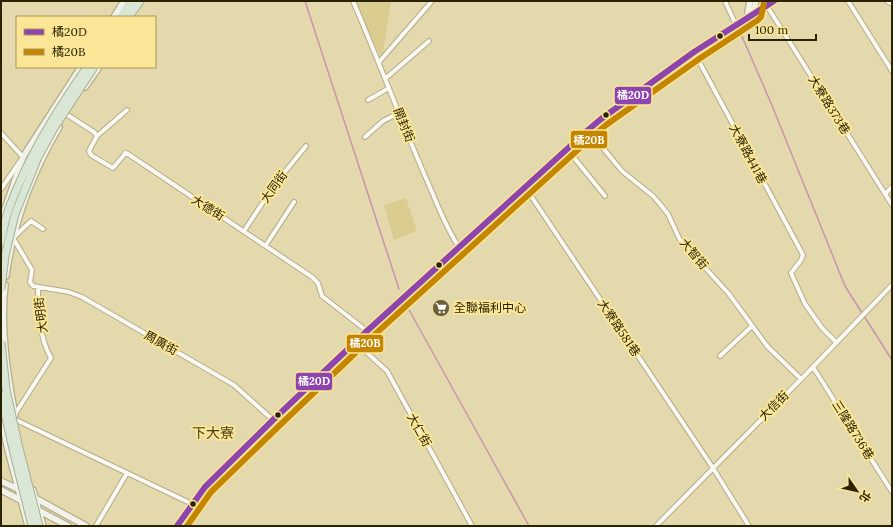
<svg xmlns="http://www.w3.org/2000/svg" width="893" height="527" font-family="Lora,'Noto Sans TC',serif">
<rect width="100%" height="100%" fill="#e4d9ac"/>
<!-- green -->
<path fill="#dbcc90" d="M353,1h38l-9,58z
M406,198l11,33 -23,9 -10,-35z"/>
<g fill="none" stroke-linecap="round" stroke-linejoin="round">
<!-- stream -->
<path stroke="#c994ad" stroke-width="1.5" d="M305,1l94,288
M740,32l31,71 74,183 47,74
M408,308l121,218"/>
<defs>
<path id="street" d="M353,1c25,58 47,117 72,175 11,24 19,49 34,71
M725,1l11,24
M848,1l44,70
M887,1l5,3
M767,6l125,199
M753,14l21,-13
M694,52l109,203 -2,5 -10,13 14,31 17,24 14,14
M379,62l53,-61
M386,78l43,-37
M368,100l21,-12
M66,114l28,18 3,4 -8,15 2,4 22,13 11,-13 1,-2 3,1 184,123 6,6 4,13 45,35
M588,130l34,41 31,25 7,8 8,10 12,26 49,54 38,52 34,33
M1,133l22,24 -22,32
M97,136l30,-26
M365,137l18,-16 16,-8
M567,149l38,47
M525,187l188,281 36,58
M885,194l7,-7
M43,229l-12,-8 -18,17 19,32 -2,12 3,4 36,6 13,5 152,88 39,35
M244,231l31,-47 31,-38
M266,245l28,-43
M355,342l32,29 85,155
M720,356l32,-30
M813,367l79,125
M15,414l36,-56c-12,-21 -13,-47 -13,-71
M12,418l180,86
M96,526l31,-53
M656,526l157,-159 79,-82"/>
<path id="secondary" d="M114,17l10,-16
M747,18l3,-17
M85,87l14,-20
M1,221l22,-64 58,-90
M6,276c7,-52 26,-103 53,-149
M5,285c-5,41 2,90 10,130
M1,415l6,31 21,80
M1,481l19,9
M1,490l21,11
M33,490l10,36
M35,498l51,28
M38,510l30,16
M177,526l28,-39 68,-67 94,-89 221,-201 13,-11 93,-67 59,-38 3,-13"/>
<path id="highway" d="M121,17l11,-16
M129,17l11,-16"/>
</defs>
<!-- street casing -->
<use href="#street" stroke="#b4ab88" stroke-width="6"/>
<!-- secondary casing -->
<use href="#secondary" stroke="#b4ab88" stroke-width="8"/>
<!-- highway casing -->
<use href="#highway" stroke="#a6af90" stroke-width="9"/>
<!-- street -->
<use href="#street" stroke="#fbf9f3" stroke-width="4"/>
<!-- secondary -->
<use href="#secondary" stroke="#f1f3ea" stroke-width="5.5"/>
<!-- highway -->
<use href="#highway" stroke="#dae6d6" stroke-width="7"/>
<defs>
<path id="highway-bridge" d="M1,241c2,-10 4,-20 7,-30 19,-52 47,-98 79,-144
M1,289l4,-33 10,-42 23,-57 16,-29 40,-61
M1,342l5,47 12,55 21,82
M1,395l11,50 20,81"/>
</defs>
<!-- highway-bridge casing -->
<use href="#highway-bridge" stroke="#a6af90" stroke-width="9" stroke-linecap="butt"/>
<!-- highway-bridge -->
<use href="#highway-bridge" stroke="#dae6d6" stroke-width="7"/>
<defs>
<path id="bus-1" d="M177,526l28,-39 68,-67 94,-89 221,-201 13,-11 93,-67 80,-51"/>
<path id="bus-2" d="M187,526l24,-34 68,-66 93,-89 221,-201 13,-11 93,-66 59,-39 3,-3 3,-14"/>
</defs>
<!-- bus-1 casing -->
<use href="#bus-1" stroke="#fae696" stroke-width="9"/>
<!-- bus-2 casing -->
<use href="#bus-2" stroke="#fae696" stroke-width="9"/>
<!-- bus-1 -->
<use href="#bus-1" stroke="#8e44ad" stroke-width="6"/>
<!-- bus-2 -->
<use href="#bus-2" stroke="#c48500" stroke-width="6"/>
</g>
<!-- icons -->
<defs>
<symbol id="supermarket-disc" viewBox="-11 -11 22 22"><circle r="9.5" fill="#6b623d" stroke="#fae696"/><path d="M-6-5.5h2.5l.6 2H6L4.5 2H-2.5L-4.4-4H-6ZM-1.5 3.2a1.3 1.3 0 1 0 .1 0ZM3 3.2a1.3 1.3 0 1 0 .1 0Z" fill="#fff"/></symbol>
</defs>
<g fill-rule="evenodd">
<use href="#supermarket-disc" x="431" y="298" width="20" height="20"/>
</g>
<!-- markers -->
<g fill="#2a2201" stroke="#fae696" stroke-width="1.5">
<circle cx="720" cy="36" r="3.5"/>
<circle cx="606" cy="115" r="3.5"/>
<circle cx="439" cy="265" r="3.5"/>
<circle cx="278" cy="415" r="3.5"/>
<circle cx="193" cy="504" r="3.5"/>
</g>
<g text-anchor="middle" stroke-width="4" stroke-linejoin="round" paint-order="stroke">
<!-- street labels -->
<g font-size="12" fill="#2a2201" stroke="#fae696">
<text transform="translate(829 105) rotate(58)" y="4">大寮路373巷</text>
<text transform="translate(404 125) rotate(68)" y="4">開封街</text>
<text transform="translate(748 154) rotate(62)" y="4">大寮路441巷</text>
<text transform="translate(274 187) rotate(-54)" y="4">大同街</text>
<text transform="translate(208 208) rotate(32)" y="4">大德街</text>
<text transform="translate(694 254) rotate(50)" y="4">大智街</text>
<text transform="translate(41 315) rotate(-97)" y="4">大明街</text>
<text transform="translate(619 328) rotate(56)" y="4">大寮路581巷</text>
<text transform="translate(161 343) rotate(29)" y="4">周廣街</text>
<text transform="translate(774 406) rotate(-45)" y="4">大信街</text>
<text transform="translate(419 430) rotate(61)" y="4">大仁街</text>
<text transform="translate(853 430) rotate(58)" y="4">三隆路736巷</text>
</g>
<!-- poi labels -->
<g font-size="12" fill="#2a2201" stroke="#fae696" text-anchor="start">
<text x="454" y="312">全聯福利中心</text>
</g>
<!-- quarter labels -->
<g font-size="14" fill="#483e13" stroke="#fae696">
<text x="213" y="438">下大寮</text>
</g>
</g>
<g stroke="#fae696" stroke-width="1.5">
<rect x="614" y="86" width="38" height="19" rx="4" fill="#8e44ad"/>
<rect x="570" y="130" width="38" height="19" rx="4" fill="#c48500"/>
<rect x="346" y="334" width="38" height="19" rx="4" fill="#c48500"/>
<rect x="295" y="372" width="38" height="19" rx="4" fill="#8e44ad"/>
</g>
<g font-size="11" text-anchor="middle" font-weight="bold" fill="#fff">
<text x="633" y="99">橘20D</text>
<text x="589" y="144">橘20B</text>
<text x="365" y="347">橘20B</text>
<text x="314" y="385">橘20D</text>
</g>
<!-- border -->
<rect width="893" height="527" fill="none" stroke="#2a2201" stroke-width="4"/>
<!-- legend -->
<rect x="16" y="16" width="140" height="52" fill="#fae696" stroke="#a7985a"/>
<rect x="24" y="29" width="20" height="6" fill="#8e44ad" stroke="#a7985a"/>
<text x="52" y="36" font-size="12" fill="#2a2201">橘20D</text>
<rect x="24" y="49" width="20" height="6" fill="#c48500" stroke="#a7985a"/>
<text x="52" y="56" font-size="12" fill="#2a2201">橘20B</text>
<!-- north arrow -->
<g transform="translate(857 491) rotate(124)" stroke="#fae696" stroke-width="3" paint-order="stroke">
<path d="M0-3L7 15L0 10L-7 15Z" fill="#2a2201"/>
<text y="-6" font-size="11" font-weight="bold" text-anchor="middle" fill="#2a2201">北</text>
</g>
<!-- scale -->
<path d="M749 34v6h67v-6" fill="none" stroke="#2a2201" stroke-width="2"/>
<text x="755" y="34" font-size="12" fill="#2a2201" stroke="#fae696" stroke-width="3" paint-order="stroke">100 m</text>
</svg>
